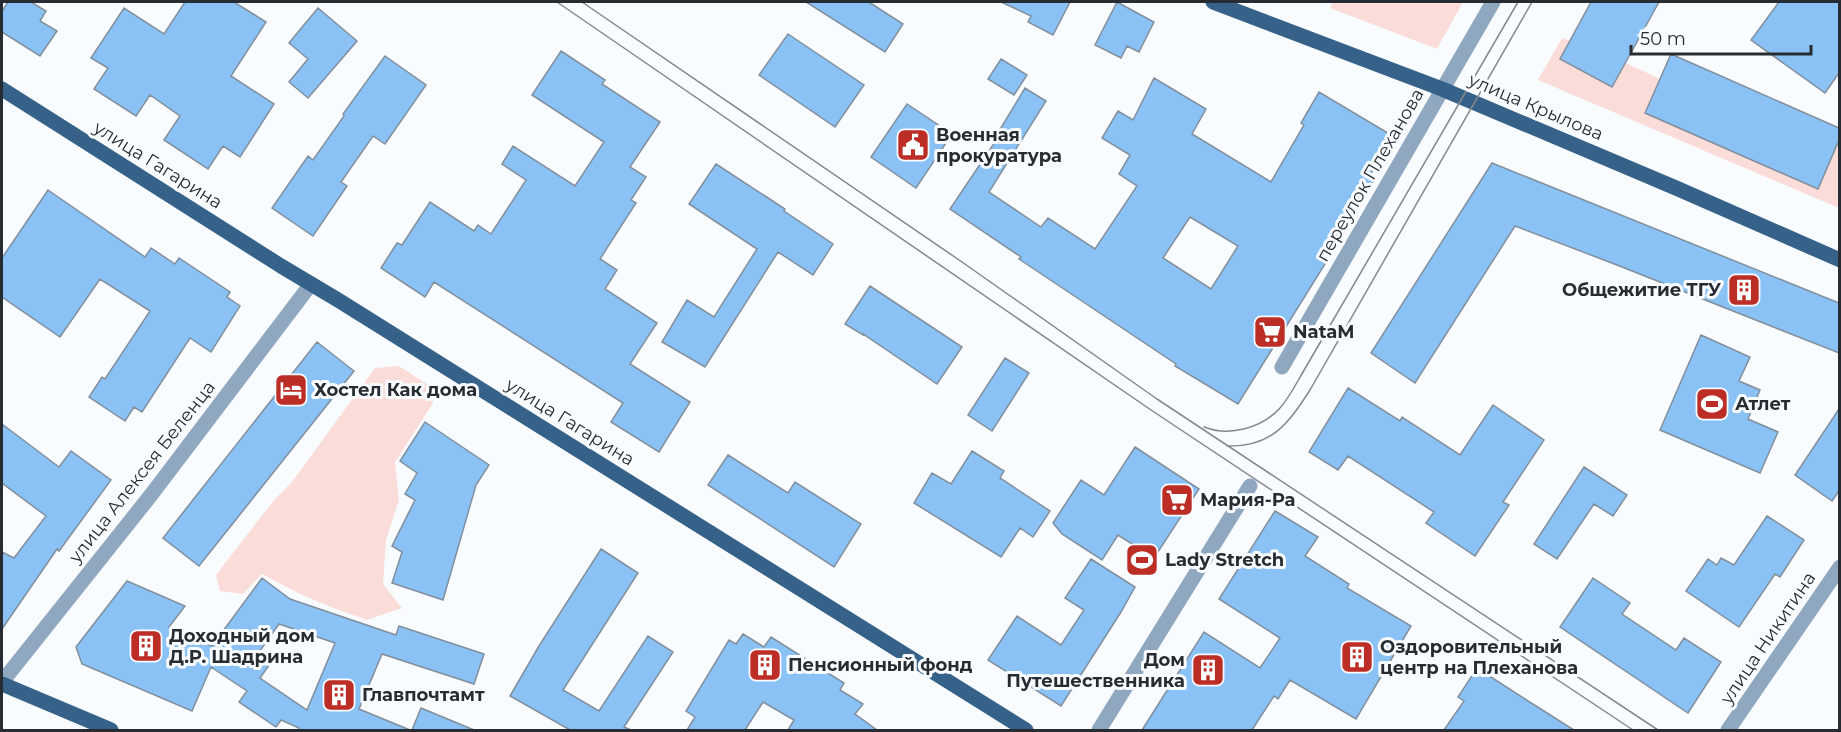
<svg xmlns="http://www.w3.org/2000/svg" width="1841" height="732" font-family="Montserrat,sans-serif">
<rect width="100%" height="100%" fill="#f9fcff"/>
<!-- green -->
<path fill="#faddd8" d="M1333,2h130l-26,47 -107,-41z
M1562,38l8,3 -10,18 52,28 14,-24 34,16 158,109 21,-48v68l-301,-128z
M399,366l31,20 3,17 -38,59 4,38 -13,40 -3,44 19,24 -35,12 -39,-14 -30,-13 -36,-19 -19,20 -23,-3 -4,-16 58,-75 18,-18 83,-114z"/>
<!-- building -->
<path fill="#8ac2f6" stroke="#818f9c" stroke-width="1.5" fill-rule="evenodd" d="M8,2h23l15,9 -6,10 17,10 -17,25 -38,-24v-21z
M185,2h49l32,20 -35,54 43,28 -34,53 -17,-11 -15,23 -44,-29 16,-24 -30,-21 -14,21 -42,-27 14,-21 -17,-10 33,-50 40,26z
M806,2h63l34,22 -18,28z
M1001,2h69l-17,33 -25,-13 3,-6z
M1117,2l37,20 -15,30 -12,-6 -6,12 -26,-13z
M1591,2h68l-47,85 -52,-28z
M1779,2h60v71l-14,20 -74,-53z
M318,8l39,33 -49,57 -19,-16 19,-23 -19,-16z
M788,34l76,51 -29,42 -76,-52z
M561,51l44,29 -3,4 58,38 -30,45 16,10 -15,23 5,3 -36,56 17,11 -12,19 52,34 -27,41 60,38 -31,50 -48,-30 12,-19 -189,-121 -9,15 -44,-29 16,-25 5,2 28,-43 44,29 4,-6 13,9 35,-54 -24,-16 11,-18 62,40 29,-44 -72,-47z
M1671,54l168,74v12l-21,49 -173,-76z
M385,56l41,29 -41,59 -12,-8 -32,46 6,4 -34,50 -41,-28 36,-52 5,4 31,-44 -1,-2z
M1001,59l26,16 -13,20 -26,-16z
M1154,78l52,31 -14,25 79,48 33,-57 -3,-2 18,-31 74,44 -24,41 5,3 -41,71 -95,153 -63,-38 1,-2 -157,-105 2,-2 -71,-48 45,-67 -2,-1 32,-53 21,13 -57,91 52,35 7,-9 47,31 42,-63 -18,-12 11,-19 -28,-17 16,-27 15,9zM1190,217l48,29 -27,43 -48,-31z
M907,104l45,30 -36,54 -45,-31z
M1492,163l347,140v50l-222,-88 -102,-39 -100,157 -44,-30z
M716,164l69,45 -1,2 49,33 -20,31 -35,-23 -73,115 -43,-25 25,-42 27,17 43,-68 -68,-45z
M48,190l97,67 6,-9 24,16 4,-6 51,34 -3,5 13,9 -29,46 -21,-14 -48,74 -8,-5 -9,14 -36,-24 13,-20 3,2 45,-68 -50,-32 -40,58 -58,-40v-39z
M870,286l92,61 -25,37 -74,-50v1l-18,-11z
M1701,335l49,22 -11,24 21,9 -12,29 30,13 -18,41 -100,-43z
M317,342l37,29 -155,195 -36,-28z
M1005,358l24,15 -37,58 -24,-16z
M1348,388l52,33 2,-4 58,38 33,-50 51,35 -41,62 6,3 -34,51 -49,-33 8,-11 -86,-56 -10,14 -29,-18z
M1839,409v82l-7,10 -37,-26z
M425,422l64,43 -13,20 -33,115 -51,-17 10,-31 -10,-6 23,-46 -10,-6 12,-21 -17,-12z
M2,424l57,43 12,-16 40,29 -52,71 -2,-2 -55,80v-77l12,6 32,-42 -44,-33z
M1135,447l64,42 -45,69 -36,-23 -16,25 -40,-26 -9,-11 28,-43 23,15z
M972,451l32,20 -4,7 50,33 -17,26 -13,-9 -19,29 -87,-54 18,-30 19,11z
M728,455l60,38 7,-11 66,42 -27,43 -126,-82z
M1584,467l43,28 -14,21 -19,-12 -37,55 -23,-15z
M1275,511l43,26 -13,19 44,28 -2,4 64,38 -55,93 -66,-39 -12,19 -4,-3 -22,34h-110l62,-98 56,36 20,-30 -61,-39z
M1767,516l37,24 -24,37 -5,-3 -36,53 -53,-36 22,-32 9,6 4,-7 13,7z
M601,549l37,24 -75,117 36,21 49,-75 25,16 -49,75 7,3h-61l-60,-34 29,-50z
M1091,559l44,28 -14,25 -60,94 -73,-46 29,-44 44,29 23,-35 -19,-12z
M262,578l28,21 106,36 3,-9 85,28 -10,30 -92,-30 -23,55 51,21h-112l1,-2 -18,-8 -5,7 -37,-25 8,-11 -36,-24 -19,44 -110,-47 -6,-17 51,-66 58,25 -16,21 43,19zM279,624l56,19 -28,67 -47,-32 10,-14 -13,-9z
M1593,578l37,25 -8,11 54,36 8,-12 37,24 -33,51 -128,-86z
M743,634l21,13 7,-10 73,46 -4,7 23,14 -8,10 22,16h-89l6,-10 -31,-18 -18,28h-58l8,-13 -9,-6 43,-71 7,4z
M1477,668l59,38 38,24h-130l20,-29 -6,-4z
M421,708l53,22h-62z"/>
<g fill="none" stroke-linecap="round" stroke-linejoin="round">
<!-- minor -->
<path stroke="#90a8bf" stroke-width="15" d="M1282,367l211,-365
M2,682l149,-187 160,-211
M1099,730l151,-244
M1728,730l112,-163"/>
<!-- major -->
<path stroke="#366289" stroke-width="15" d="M1213,2l229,87 234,99 164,72
M2,89l279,177 57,34 688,430
M2,684l109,46"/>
<!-- tram -->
<path stroke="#84888c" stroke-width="1.5" d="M557,2l594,408 482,320
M582,2l380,260 195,137 501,331
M1204,427c25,10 58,1 76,-19 9,-10 16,-24 23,-36l215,-370
M1227,446c45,1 61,-22 83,-56l222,-388"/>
</g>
<!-- icons -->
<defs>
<symbol id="civic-square" viewBox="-11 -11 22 22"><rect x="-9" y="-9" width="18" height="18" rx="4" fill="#bb2d25" stroke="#f9fcff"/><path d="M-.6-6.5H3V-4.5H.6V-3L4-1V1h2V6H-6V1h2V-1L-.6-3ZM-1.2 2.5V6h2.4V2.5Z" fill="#fff"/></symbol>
<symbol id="building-square" viewBox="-11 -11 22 22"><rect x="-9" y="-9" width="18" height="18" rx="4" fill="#bb2d25" stroke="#f9fcff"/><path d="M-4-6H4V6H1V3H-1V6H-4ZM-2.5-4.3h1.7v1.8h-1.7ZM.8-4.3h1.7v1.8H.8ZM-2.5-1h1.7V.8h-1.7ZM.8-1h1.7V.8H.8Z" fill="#fff"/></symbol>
<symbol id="supermarket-square" viewBox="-11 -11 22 22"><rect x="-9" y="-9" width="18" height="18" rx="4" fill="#bb2d25" stroke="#f9fcff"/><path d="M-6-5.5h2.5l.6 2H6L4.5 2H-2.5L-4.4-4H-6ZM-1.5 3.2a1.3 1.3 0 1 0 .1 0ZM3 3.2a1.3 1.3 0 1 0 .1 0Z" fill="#fff"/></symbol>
<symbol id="hotel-square" viewBox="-11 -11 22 22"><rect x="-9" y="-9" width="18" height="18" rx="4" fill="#bb2d25" stroke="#f9fcff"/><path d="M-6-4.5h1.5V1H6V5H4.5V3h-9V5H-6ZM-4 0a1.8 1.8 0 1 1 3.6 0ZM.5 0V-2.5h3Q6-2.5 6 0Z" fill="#fff"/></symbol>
<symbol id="stadium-square" viewBox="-11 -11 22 22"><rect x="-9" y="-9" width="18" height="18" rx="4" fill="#bb2d25" stroke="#f9fcff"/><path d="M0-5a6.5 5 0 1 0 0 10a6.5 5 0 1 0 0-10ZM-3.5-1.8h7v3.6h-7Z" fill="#fff"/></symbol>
</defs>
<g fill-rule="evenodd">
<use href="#civic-square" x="894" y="126" width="38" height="38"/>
<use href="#building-square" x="1725" y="271" width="38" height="38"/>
<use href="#supermarket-square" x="1251" y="313" width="38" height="38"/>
<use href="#hotel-square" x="272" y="371" width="38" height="38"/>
<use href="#stadium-square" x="1693" y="385" width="38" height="38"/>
<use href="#supermarket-square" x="1158" y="481" width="38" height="38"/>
<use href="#stadium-square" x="1123" y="541" width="38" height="38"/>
<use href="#building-square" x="127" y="627" width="38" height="38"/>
<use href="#building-square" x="1338" y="638" width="38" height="38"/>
<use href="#building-square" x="746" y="646" width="38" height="38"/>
<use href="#building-square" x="1189" y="651" width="38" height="38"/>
<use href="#building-square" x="320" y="676" width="38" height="38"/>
</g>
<g text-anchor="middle" stroke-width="6" stroke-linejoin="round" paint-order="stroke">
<!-- street labels -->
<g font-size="18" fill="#272c32" stroke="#f9fcff">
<text transform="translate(1536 107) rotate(23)" y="6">улица Крылова</text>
<text transform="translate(158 165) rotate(32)" y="6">улица Гагарина</text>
<text transform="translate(1370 175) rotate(-60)" y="6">переулок Плеханова</text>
<text transform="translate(570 422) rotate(32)" y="6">улица Гагарина</text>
<text transform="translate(142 472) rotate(-52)" y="6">улица Алексея Беленца</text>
<text transform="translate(1768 638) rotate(-56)" y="6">улица Никитина</text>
</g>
<!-- poi labels -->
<g font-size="18" font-weight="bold" fill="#272c32" stroke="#f9fcff" text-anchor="start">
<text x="936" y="141">Военная<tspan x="936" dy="21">прокуратура</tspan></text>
<text x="1721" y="296" text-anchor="end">Общежитие ТГУ</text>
<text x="1293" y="338">NataM</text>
<text x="314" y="396">Хостел Как дома</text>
<text x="1735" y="410">Атлет</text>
<text x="1200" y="506">Мария-Ра</text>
<text x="1165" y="566">Lady Stretch</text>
<text x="169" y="642">Доходный дом<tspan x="169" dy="21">Д.Р. Шадрина</tspan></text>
<text x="1380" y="653">Оздоровительный<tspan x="1380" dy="21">центр на Плеханова</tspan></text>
<text x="1185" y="666" text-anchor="end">Дом<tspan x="1185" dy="21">Путешественника</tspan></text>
<text x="788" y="671">Пенсионный фонд</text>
<text x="362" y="701">Главпочтамт</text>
</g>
</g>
<!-- border -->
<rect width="1841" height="732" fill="none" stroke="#272c32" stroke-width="6"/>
<!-- scale -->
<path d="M1631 45v9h180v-9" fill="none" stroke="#272c32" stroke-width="3"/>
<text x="1640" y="45" font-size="18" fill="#272c32" stroke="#f9fcff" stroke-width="4.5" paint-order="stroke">50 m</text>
</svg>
